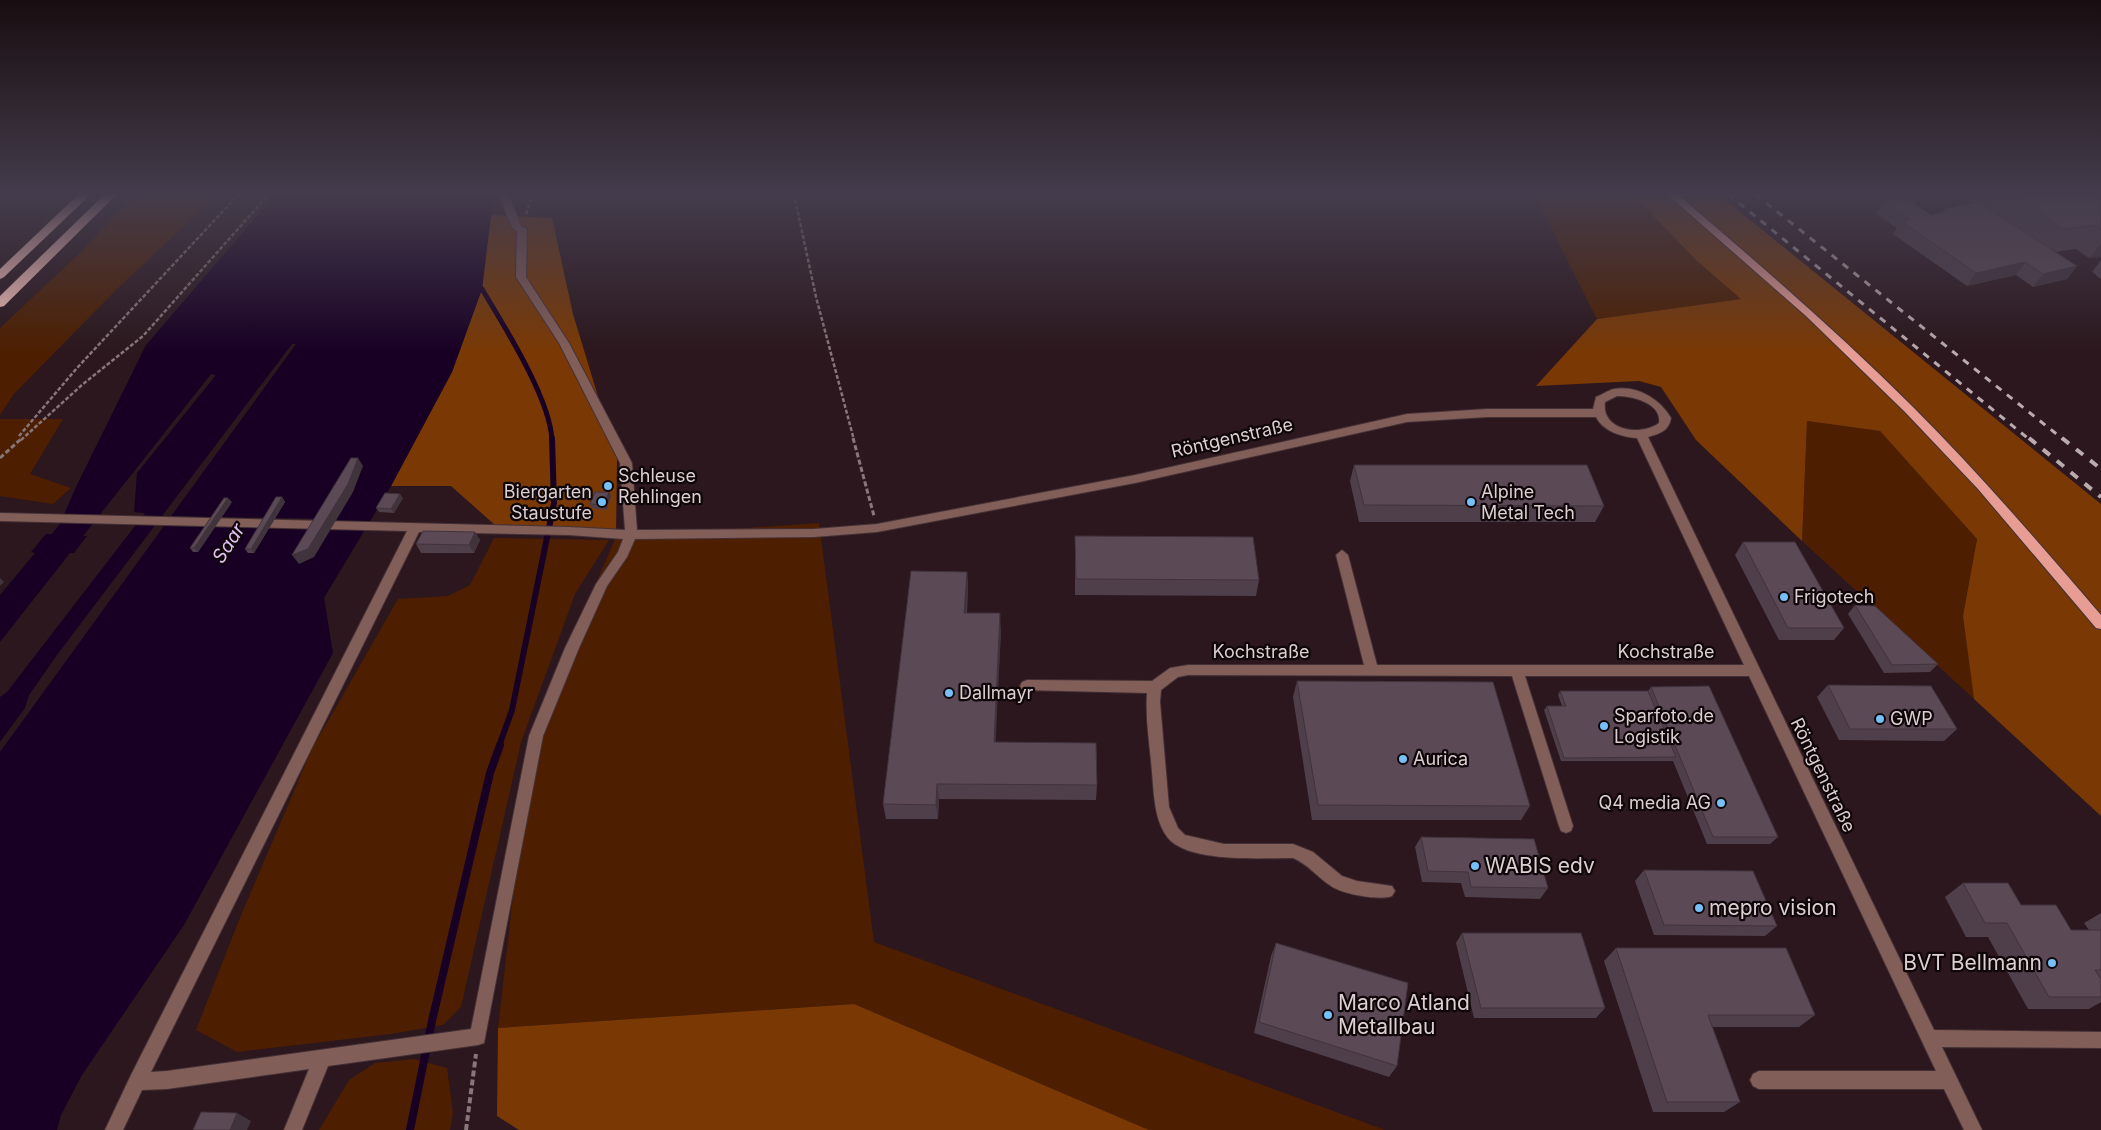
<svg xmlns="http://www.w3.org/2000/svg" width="2101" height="1130" font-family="Inter,sans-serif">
<rect width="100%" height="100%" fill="#2b171d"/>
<!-- green -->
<path fill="#4d1f00" d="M135,194h83l-104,98 -101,103 -13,20v-87l81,-76z
M1534,194h98l65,67 45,38 -145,20z
M0,419h63l-33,55 41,14 -18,16 -53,-8z
M1807,421l73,10 97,108 -14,77 11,83 -172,-158z
M819,523l55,419 511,188h-236l-295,-126 -356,24 34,-297 84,-194z
M494,538l115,2 -34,54 -54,148 -60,265 -18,18 -52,9 -154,18 -41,-22 43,-110 73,-171 86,-150 50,-3 22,-11z
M414,1059l33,9 6,45 -3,17h-131l30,-50 26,-17z"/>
<!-- forest -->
<path fill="#7a3904" d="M1632,194h86l383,310v312l-127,-117 -11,-83 14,-77 -97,-108 -73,-10 -5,120 -106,-101 -35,-53 -22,-6 -103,5 61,-67 144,-20 -44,-38z
M491,215l61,3 21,96 44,145 -1,78 -111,-3 -54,-48h-60l61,-114 30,-83z
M854,1004l295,126h-630l-22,-14 1,-88z"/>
<!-- water -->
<path fill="#180024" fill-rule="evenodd" d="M276,194h221l-6,21 -9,74 -30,83 -61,114 -67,112 9,55 -149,272 -102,150 -21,40 -4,15h-57v-378l296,-408h-4l-235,311 -28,40 -4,13 -25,34v-45l7,-5 138,-179 -11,-1 3,-39 79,-98 -5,-1 -128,162h4l-13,17h-4l-70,89v-47l35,-42 -4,-1 15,-18h6l8,-10 15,-35 71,-144zM353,492l-39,65 -15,6z"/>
<!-- pier -->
<path fill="#2b171d" d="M168,516l160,3 -6,10 -161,-3z"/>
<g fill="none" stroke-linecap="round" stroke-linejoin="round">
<!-- stream-far2 -->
<path stroke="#180024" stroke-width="5" d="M475,284l7,5c22,37 68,109 70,151"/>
<!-- stream-far1 -->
<path stroke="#180024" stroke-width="6" d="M499,746l13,-36 42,-207 -2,-65"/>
<!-- stream -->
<path stroke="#180024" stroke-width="8" d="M410,1130l22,-109 58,-248 10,-28"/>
<defs>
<path id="minor" d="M499,194h9l13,32 6,3 -1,48 43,66 63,120 5,67 177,-1 63,-5 258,-49 272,-61 80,-5h106l3,-12c6,-2 12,-7 18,-8 23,-4 46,10 57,29 -2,13 -12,16 -23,19l286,593 167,2v16l-159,-1 40,83h-18l-20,-41h-185l-6,-3 -3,-6 3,-6 6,-3h177l-187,-395h-224l48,150 -2,5 -5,2 -5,-2 -2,-5 -47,-150 -324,-1 -10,2 -17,13 -1,12 9,105 9,21 7,7 39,9h69l20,8 29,24 15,5 35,5 3,5 -3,5c-12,5 -50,-2 -61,-10 -14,-9 -23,-22 -38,-28 -31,0 -104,5 -125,-20 -14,-18 -14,-44 -16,-66 -2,-26 -7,-53 -5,-79l-125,-3 -2,-4 2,-4 5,-2 125,1 18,-13 18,-3h176l-28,-110 6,-5 6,5 29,110h367l-107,-227c-16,-1 -34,-7 -41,-21h-109l-80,5 -272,61 -258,49 -63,5 -179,2 -8,18 -20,29 -28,62 -36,88 -59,307 -6,2 -150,21 -26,64h-18l25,-61 -142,20 -25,1 -19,40h-18l26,-55 276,-544 -407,-10v-8l569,14 56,3 -5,-67 -61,-120 -43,-66 1,-46 -5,-3zM1617,396c15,0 45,7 42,27 -19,14 -58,7 -54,-21zM419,532l150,3 54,4 -5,13 -22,32 -31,64 -36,88 -58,293 -304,42 -16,1z"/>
<path id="major" d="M1667,194h10c81,69 161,138 236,213 66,66 127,137 188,208v14l-5,-1 -118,-139 -73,-77 -99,-96z"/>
<path id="highway" d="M79,194h12l-87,83 -4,2v-10z
M105,194h12l-113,112 -4,1v-11z"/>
</defs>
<!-- minor casing -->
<use href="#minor" stroke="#443136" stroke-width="2"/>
<!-- major casing -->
<use href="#major" stroke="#443136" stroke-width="2"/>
<!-- highway casing -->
<use href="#highway" stroke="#443136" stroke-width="1"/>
<!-- path-far2 -->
<path stroke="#87767a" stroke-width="2.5" stroke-dasharray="4 2" stroke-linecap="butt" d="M794,194l22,103 38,143
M526,214l7,-20
M19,436l58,-68 162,-174
M21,440l62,-56 60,-48 126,-142"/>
<!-- path-far1 -->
<path stroke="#87767a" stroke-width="3" stroke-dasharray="5 2.5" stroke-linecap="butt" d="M853,438l21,78
M0,458l22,-20"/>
<!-- path -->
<path stroke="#87767a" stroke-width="4" stroke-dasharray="6 3" stroke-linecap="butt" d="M466,1130l10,-76"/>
<!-- minor -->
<use href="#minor" fill="#825e59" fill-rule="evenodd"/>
<!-- major -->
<use href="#major" fill="#e89d94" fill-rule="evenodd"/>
<!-- highway -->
<use href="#highway" fill="#f9c2bb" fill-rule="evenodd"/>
<!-- rail-far1 -->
<path stroke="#baabae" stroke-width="3" stroke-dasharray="7 7" stroke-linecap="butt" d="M1728,194l302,246
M1755,194l309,246"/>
<!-- rail -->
<path stroke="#baabae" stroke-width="4" stroke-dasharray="9 9" stroke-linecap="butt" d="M2029,438l72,59
M2062,438l39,31"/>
</g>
<!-- wall -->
<path fill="#4f3f4a" d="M1961,194h140v63l-12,1 -13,-9 -21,3 22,14 -10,13 -34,8 -17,-12 -49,11 -74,-52 4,-6 -21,-14 8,-13 47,14 12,-3 2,-3 28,-6z
M2101,260v19l-9,-7z
M1354,465l250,41 -9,16h-236l-9,-41z
M611,496l-5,14 -14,-2 -2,-4z
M282,497l3,5 -31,51h-6l-3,-4z
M403,498l-9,15 -15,-1 -3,-4z
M232,502l-34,50h-5l-3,-4z
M475,532l5,8 -6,13h-53l-5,-9z
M1075,536l184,44 -3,16 -181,-1z
M1743,542l101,86 -10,12h-55l-44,-85z
M967,572l1,16 -1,25 34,17 -6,112 102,43 -1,15 -157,-1 -1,20h-52l-3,-15z
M1855,605l83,59 -8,8 -46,1 -36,-59z
M1297,681l233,125 -9,14h-209l-19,-123z
M1828,685l129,44 -13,12 -105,-1 -22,-43z
M1651,687l127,150 -8,7h-63l-34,-83h-112l-17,-51 3,-4h15l-4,-11 2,-4h88z
M1421,837l127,51 -8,11 -75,-2 -4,-14 -39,-1 -7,-35z
M1644,870l133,56 -12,10 -111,-1 -19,-54z
M1963,883l58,22 50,25h18l-5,-7 17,-10v89l-12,7h-61l-40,-72h-22l-21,-40z
M1462,933l143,75 -9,10h-122l-18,-75z
M1276,943l121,123 -8,11 -135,-44 17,-77z
M1616,948l199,67 -16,12h-87l28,75 -16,10h-71l-49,-151z"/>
<!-- shaded-wall -->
<path fill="#40333c" d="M1990,194h5l-10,14 -5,1z
M2101,244v13l-12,1z
M2025,262l-9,13 -49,11 9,-13z
M2077,266l-10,13 -34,8 10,-13z
M358,458l5,8 -10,26 -39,65 -15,7 -7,-9z
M609,492l2,4 -5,14 -2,-5z
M400,494l3,4 -9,15 -3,-4z
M282,497l3,5 -31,51 -3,-4z
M228,498l4,4 -34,50 -4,-4z
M475,532l5,8 -6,13 -5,-8z
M967,572l1,16 -3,41 -1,-16z
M0,578l4,4 -4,4z
M1000,613l1,17 -6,127 -1,-15z
M937,784l2,15 -1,20 -2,-14z
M237,1113l14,8 -4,9h-17z"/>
<!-- building -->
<path fill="#5c4956" stroke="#40333c" d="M2015,194h86v36l-6,-5 -32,4z
M1905,197l26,18 17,-4 -3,-2 33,-7 99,64 -34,8 -18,-12 -49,11 -75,-52 9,-2 -26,-18z
M351,458h7l-10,26 -40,65 -16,6z
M1354,465h233l17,41 -240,-1z
M595,492h14l-5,13 -14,-1z
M385,493l15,1 -9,15 -15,-1z
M276,497h6l-31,52h-6z
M224,498h4l-34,50h-4z
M423,531l52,1 -6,13 -53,-1z
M1075,536l178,1 6,43 -183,-1z
M1743,542h52l49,86h-56z
M911,571l56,1 -3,41h36l-6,129 102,1 1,42 -160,-1 -1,21 -53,-1z
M1855,605l20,1 63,58 -46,1z
M1297,681l196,1 37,124 -212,-1z
M1828,685l103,1 26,43h-107z
M1709,686l69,151h-65l-62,-150z
M1560,691h88l28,66 -112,1 -17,-52h19z
M1421,837l113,2 14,49 -77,-1 -3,-15 -40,-1z
M1644,870l109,1 24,55 -113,-1z
M1963,883h45l13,22h35l15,25h30v40h-6l6,9v18h-52l-42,-74h-22z
M1462,933h119l24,75h-124z
M1276,943l132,40 -11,83 -138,-44z
M1616,948h170l29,67h-107l32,87h-73z
M201,1112l36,1 -7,17h-37z"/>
<!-- sky -->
<linearGradient id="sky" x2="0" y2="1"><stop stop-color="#180d10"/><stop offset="0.55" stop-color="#443c4c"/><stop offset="1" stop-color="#443c4c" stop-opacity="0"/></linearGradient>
<rect width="2101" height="353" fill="url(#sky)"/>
<!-- markers -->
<g fill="#75c0f6" stroke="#0e0608" stroke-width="2">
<circle cx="608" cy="486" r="5"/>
<circle cx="602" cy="502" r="5"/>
<circle cx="1471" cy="502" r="5"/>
<circle cx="1784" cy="597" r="5"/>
<circle cx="949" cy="693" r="5"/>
<circle cx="1880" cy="719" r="5"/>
<circle cx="1604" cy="726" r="5"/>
<circle cx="1403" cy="759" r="5"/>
<circle cx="1721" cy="803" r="5"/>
<circle cx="1475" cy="866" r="5"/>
<circle cx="1699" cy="908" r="5"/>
<circle cx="2052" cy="963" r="5"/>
<circle cx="1328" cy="1015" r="5"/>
</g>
<g text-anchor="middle" stroke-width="4.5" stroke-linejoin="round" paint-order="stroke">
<!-- street labels -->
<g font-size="18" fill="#dcced1" stroke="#0e0608">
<text transform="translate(1232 438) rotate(-13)" y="6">Röntgenstraße</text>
<text x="1261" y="658">Kochstraße</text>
<text x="1666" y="658">Kochstraße</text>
<text transform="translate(1823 775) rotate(64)" y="6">Röntgenstraße</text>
</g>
<!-- poi labels -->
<g font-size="18" fill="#dcced1" stroke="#0e0608" text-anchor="start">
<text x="618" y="482">Schleuse<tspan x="618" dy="21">Rehlingen</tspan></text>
<text x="592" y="498" text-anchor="end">Biergarten<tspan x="592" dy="21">Staustufe</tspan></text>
<text x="1481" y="498">Alpine<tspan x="1481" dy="21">Metal Tech</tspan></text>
<text x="1794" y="603">Frigotech</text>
<text x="959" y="699">Dallmayr</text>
<text x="1614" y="722">Sparfoto.de<tspan x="1614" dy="21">Logistik</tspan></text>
<text x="1890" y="725">GWP</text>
<text x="1413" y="765">Aurica</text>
<text x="1711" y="809" text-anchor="end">Q4 media AG</text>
</g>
<!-- water labels -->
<g font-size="19" font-style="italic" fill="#e4c1f7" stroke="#0e0608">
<text transform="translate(228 543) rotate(-57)" y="7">Saar</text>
</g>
<!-- near-poi labels -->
<g font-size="21" fill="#dcced1" stroke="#0e0608" text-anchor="start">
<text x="1485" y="873">WABIS edv</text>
<text x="1709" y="915">mepro vision</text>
<text x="2042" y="970" text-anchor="end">BVT Bellmann</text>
<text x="1338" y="1010">Marco Atland<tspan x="1338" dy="24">Metallbau</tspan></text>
</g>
</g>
</svg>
